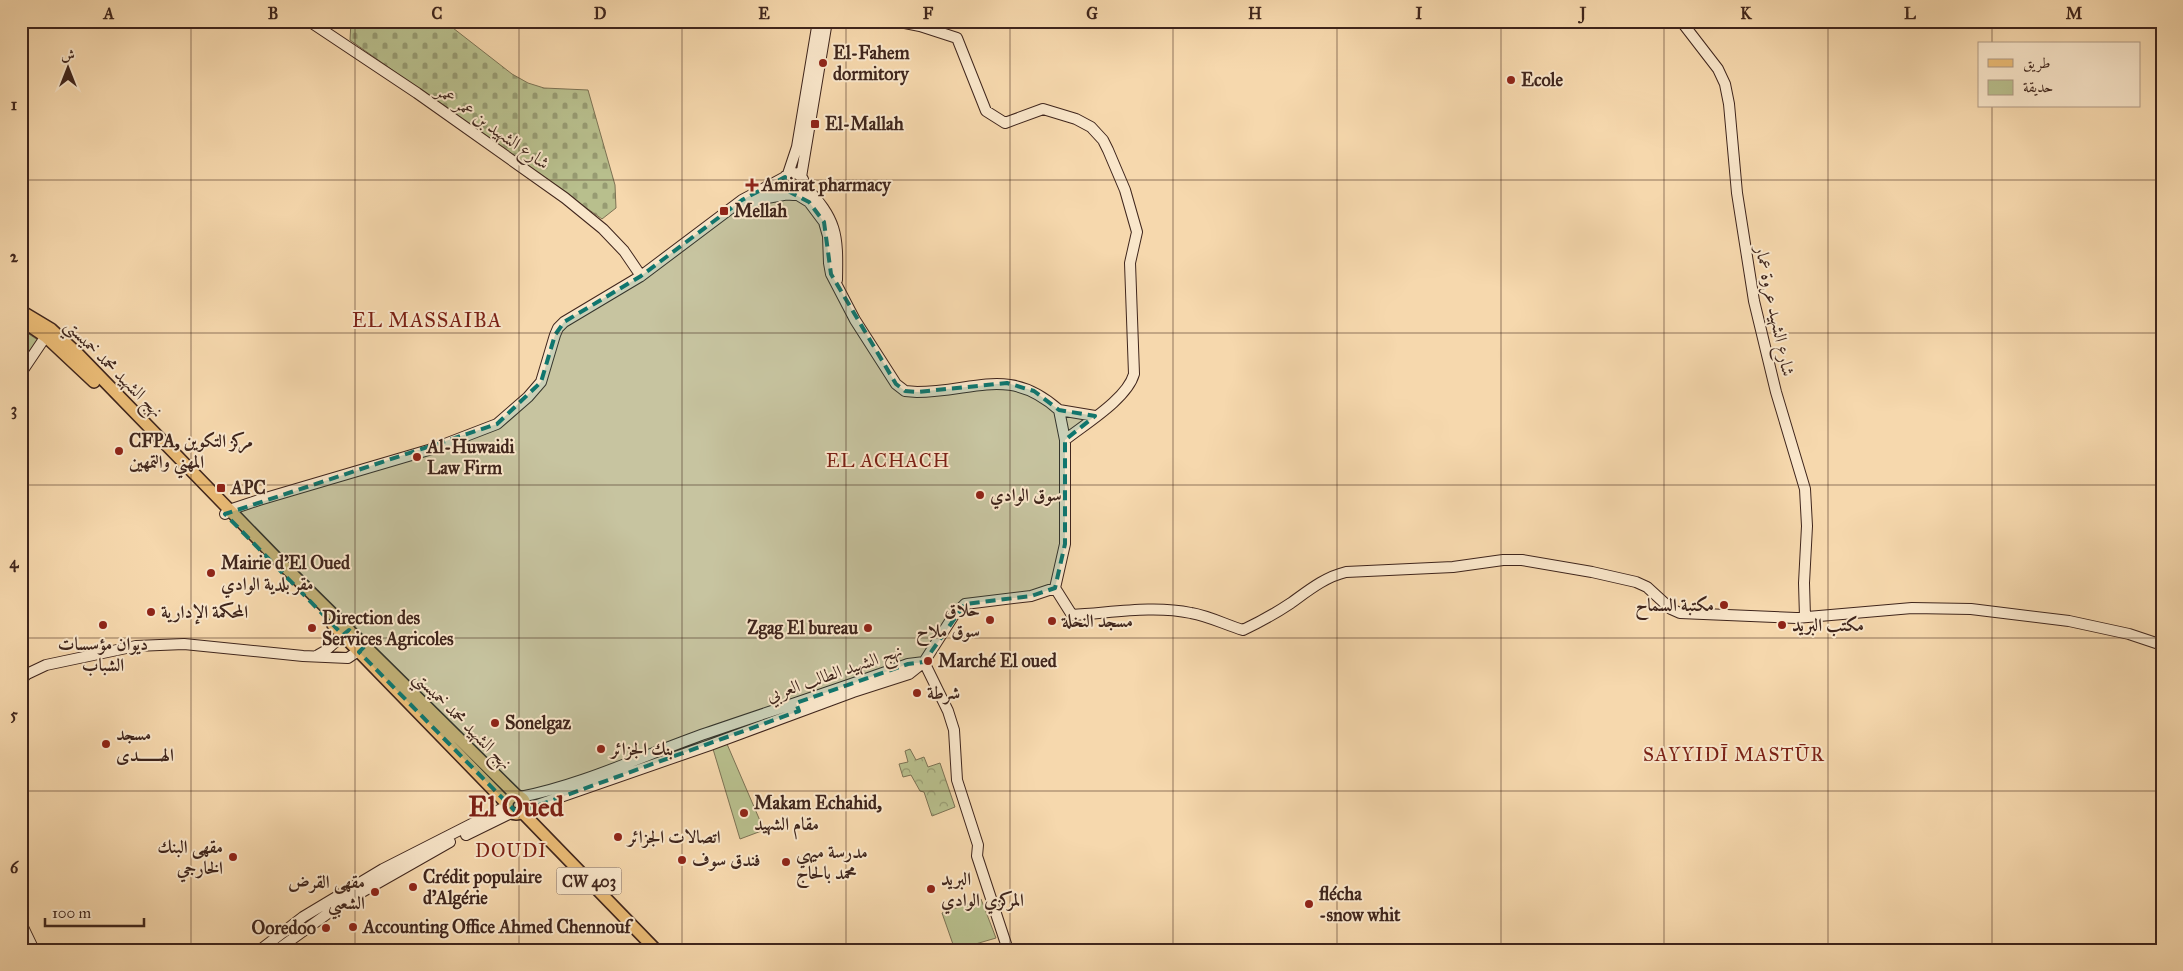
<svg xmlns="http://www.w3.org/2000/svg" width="2183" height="971" font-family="'IM FELL Great Primer',Amiri,serif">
<defs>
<pattern id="forest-crowns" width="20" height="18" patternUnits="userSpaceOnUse" patternTransform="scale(1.25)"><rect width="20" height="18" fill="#b8bf8d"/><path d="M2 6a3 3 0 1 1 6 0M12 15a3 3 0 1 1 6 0" fill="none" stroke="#979b72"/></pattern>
<pattern id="cemetery-stones" width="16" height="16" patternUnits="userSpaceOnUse" patternTransform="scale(1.25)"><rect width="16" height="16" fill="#b8bf8d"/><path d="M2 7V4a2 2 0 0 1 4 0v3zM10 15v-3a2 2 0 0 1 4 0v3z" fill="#979b72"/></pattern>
</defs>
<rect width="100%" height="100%" fill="#f6d8ad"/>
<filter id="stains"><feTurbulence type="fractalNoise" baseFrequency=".004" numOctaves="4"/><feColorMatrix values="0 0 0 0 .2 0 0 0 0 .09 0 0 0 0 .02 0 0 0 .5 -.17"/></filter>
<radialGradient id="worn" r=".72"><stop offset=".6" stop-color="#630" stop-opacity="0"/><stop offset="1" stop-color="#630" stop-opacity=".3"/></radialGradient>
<!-- green -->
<path fill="#b8bf8d" stroke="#7c7254" d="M21,329l17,11 -17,26z
M727,744l37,86 -24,9 -27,-90z
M981,899l15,39 -41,12 -13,-37z"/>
<!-- forest -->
<path fill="url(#forest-crowns)" stroke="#7c7254" d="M910,749l6,11 8,-3 4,10 12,-4 15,44 -23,9 -8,-24 -4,-1 -9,-16 -8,2 -4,-13 9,-2 -3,-11z"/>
<!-- cemetery -->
<path fill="url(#cemetery-stones)" stroke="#7c7254" d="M351,21h93l68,53 16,9 16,5 44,2 27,95 1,23 -14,11 -252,-179z"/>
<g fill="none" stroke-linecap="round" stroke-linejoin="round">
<defs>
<path id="secondary" d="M309,21l108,72 148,105 38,31 21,22 17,25
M895,21l25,5 37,12 29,73 19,12 38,-14 33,10 15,8 12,13 5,10 17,40 12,42 -7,31 4,111c-7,25 -49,50 -69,66
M1681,21l37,48 7,15 4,20 8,89 17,108 22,91 29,97 2,37 -3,57 1,34
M782 184a11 11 0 1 1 22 0a11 11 0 1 1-22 0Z
M788,174l9,-27 21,-126
M801,177l26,-156
M804,185c33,35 34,48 33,95
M796,194l13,8 15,20 4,14 1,27 2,11 24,46 41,64 9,7 12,1c57,0 92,-27 142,18l6,30v104l-10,44
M740,207l27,-9 22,-4
M21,373l29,-43
M1059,410l36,6
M225,514l4,-4 30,-10 173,-51 65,-25 31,-27 13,-15 14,-47 3,-7 6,-6 77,-46 101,-76 43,-23
M318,655l7,-4 23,-20
M924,662l24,49 6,19 3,50 21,65 -1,11 31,94
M21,680l6,-6 19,-9 90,-19 48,-2 119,12 45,2 16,-11
M520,797c63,-12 126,-43 187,-64 67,-23 135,-45 201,-69l16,-2
M523,810l187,-65 143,-53 56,-18 15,-12 30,-47 11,-11 66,-8 24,-8 17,27c39,-2 81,-10 119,-2 18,3 35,12 52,17 17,-8 33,-17 48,-27 18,-13 34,-26 55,-31l107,-5 50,-7h19l70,12 44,10 11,5 24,22 9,4 116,5 116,-10 59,1 98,12 60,13 33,11
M466,835l45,-22
M21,923l13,27
M260,950l43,-33 80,-48 124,-63
M277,950l64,-46 109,-62"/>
<path id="primary" d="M21,311l30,18 28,26 205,211 233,230
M21,320l25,17 48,45
M333,625l174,179
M507 805a9 9 0 1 1 18 0a9 9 0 1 1-18 0Z
M522,812l134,138"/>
</defs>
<!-- secondary casing -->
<use href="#secondary" stroke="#3f251c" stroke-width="12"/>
<!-- primary casing -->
<use href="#primary" stroke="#3f251c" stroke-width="14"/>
<!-- secondary -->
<use href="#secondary" stroke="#f9e6ca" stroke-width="10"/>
<!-- primary -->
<use href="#primary" stroke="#ebbc76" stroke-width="11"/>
</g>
<!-- marked area -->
<path fill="#0f766e" fill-opacity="0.2" stroke="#0f766e" stroke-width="4" stroke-dasharray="10 6" stroke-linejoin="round" d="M785,177l-1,12 25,13 15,20 7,52 65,110 9,7 12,1 90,-9 27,8 25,19 36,6 -30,24v104l-10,44 -24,8 -66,8 -41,58 -16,2 -112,39 3,8 -282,102 -158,-161 6,-6 -16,-16 -6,5 -118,-121 272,-90 44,-42 14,-47 9,-13 77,-46 101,-76z"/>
<!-- grid -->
<path fill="none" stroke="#3f251c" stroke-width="1" stroke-opacity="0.55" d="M191,21v929M355,21v929M519,21v929M682,21v929M846,21v929M1010,21v929M1173,21v929M1337,21v929M1501,21v929M1664,21v929M1828,21v929M1992,21v23M1992,106v844M21,180h2141M21,333h2141M21,485h2141M21,638h2141M21,791h2141"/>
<!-- markers -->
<g fill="#8f2418" stroke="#f9e6ca" stroke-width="2">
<circle cx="823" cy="63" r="5"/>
<circle cx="1511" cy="80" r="5"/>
<rect x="810" y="119" width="10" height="10" rx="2.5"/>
<path d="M749.5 177.5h5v5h5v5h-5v5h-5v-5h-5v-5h5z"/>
<rect x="719" y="206" width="10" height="10" rx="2.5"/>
<circle cx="119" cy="451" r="5"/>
<circle cx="417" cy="457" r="5"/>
<rect x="216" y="483" width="10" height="10" rx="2.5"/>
<circle cx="980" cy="495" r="5"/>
<circle cx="211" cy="573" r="5"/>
<circle cx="1724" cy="605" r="5"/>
<circle cx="151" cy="612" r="5"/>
<circle cx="990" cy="620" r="5"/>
<circle cx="1052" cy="621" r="5"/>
<circle cx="103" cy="625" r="5"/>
<circle cx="1782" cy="625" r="5"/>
<circle cx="312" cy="628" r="5"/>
<circle cx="868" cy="628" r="5"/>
<circle cx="928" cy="661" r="5"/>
<circle cx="917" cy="693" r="5"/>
<circle cx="495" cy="723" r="5"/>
<circle cx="106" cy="744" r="5"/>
<circle cx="601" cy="749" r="5"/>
<circle cx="744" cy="813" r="5"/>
<circle cx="618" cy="837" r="5"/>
<circle cx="233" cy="857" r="5"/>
<circle cx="682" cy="860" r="5"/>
<circle cx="786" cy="862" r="5"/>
<circle cx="413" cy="887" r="5"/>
<circle cx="931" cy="889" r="5"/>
<circle cx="375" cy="892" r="5"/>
<circle cx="1309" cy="904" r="5"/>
<circle cx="353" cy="927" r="5"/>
<circle cx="326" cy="928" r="5"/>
</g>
<g text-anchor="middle" stroke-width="4" stroke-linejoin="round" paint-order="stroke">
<!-- shield labels -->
<rect fill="#f9e6ca" stroke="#775f50" stroke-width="1" x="556.5" y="867.5" width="65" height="27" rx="4"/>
<g font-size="16" font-weight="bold" fill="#3f251c">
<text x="589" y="887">CW 403</text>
</g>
<!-- poi labels -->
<g font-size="18" font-weight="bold" fill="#3f251c" stroke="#f9e6ca" text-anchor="start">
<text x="833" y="59">El-Fahem<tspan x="833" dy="21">dormitory</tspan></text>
<text x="1521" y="86">Ecole</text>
<text x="825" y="130">El-Mallah</text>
<text x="762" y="191">Amirat pharmacy</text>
<text x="734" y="217">Mellah</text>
<text x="129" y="447">CFPA, مركز التكوين<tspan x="129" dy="21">المهني والتمهين</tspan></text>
<text x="427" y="453">Al-Huwaidi<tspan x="427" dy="21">Law Firm</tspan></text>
<text x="231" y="494">APC</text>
<text x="990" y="501">سوق الوادي</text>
<text x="221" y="569">Mairie d'El Oued<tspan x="221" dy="21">مقر بلدية الوادي</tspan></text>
<text x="1714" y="611" text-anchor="end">مكتبة السماح</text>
<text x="980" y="616" text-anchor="end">حلاق<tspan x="980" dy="21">سوق ملاح</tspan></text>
<text x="161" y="618">المحكمة الإدارية</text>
<text x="322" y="624">Direction des<tspan x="322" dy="21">Services Agricoles</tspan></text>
<text x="1062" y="627">مسجد النخلة</text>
<text x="1792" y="631">مكتب البريد</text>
<text x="858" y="634" text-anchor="end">Zgag El bureau</text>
<text x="103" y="650" text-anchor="middle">ديوان مؤسسات<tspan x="103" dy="21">الشباب</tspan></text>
<text x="938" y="667">Marché El oued</text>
<text x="927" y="699">شرطة</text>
<text x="505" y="729">Sonelgaz</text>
<text x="116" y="740">مسجد<tspan x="116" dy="21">الهـــــــدى</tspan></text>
<text x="611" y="755">بنك الجزائر</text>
<text x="754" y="809">Makam Echahid,<tspan x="754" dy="21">مقام الشهيد</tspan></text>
<text x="628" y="843">اتصالات الجزائر</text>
<text x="223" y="853" text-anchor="end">مقهى البنك<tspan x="223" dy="21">الخارجي</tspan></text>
<text x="796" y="858">مدرسة ميهي<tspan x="796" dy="21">محمد بالحاج</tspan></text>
<text x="692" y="866">فندق سوف</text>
<text x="423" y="883">Crédit populaire<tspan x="423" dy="21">d'Algérie</tspan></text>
<text x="941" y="885">البريد<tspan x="941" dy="21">المركزي الوادي</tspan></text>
<text x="365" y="888" text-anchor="end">مقهى القرض<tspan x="365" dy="21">الشعبي</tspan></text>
<text x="1319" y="900">flécha<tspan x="1319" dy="21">-snow whit</tspan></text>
<text x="363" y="933">Accounting Office Ahmed Chennouf</text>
<text x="316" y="934" text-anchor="end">Ooredoo</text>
</g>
<!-- street labels -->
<g font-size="18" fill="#3f251c" stroke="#f9e6ca">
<text transform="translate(493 127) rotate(35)" y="6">شارع الشهيد بن عمر عمر</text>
<text transform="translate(1775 311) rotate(78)" y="6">شارع الشهيد عروة عمار</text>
<text transform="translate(114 368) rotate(45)" y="6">نهج الشهيد محمد خميستي</text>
<text transform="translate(834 673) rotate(-19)" y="6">نهج الشهيد الطالب العربي</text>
<text transform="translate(463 720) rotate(45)" y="6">نهج الشهيد محمد خميستي</text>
</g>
<!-- neighbourhood labels -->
<g font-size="19" letter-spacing="1" fill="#7a1f14" stroke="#f9e6ca">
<text x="888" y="467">EL ACHACH</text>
<text x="1734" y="761">SAYYIDĪ MASTŪR</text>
<text x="511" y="857">DOUDI</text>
</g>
<!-- quarter labels -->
<g font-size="20" letter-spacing="1" fill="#7a1f14" stroke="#f9e6ca">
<text x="427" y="327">EL MASSAIBA</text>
</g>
<!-- town labels -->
<g font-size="28" font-weight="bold" fill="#7a1f14" stroke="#f9e6ca">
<text x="516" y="816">El Oued</text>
</g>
</g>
<!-- margin -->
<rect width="2183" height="971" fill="none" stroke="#f6d8ad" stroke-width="55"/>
<!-- legend -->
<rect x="1978" y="42" width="162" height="65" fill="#f9e6ca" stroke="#af9984"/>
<rect x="1988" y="59" width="25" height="8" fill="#ebbc76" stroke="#af9984"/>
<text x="2023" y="68" font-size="15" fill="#3f251c">طريق</text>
<rect x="1988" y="80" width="25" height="15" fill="#b8bf8d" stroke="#af9984"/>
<text x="2023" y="92" font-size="15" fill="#3f251c">حديقة</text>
<!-- north arrow -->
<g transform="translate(68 68)" stroke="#f9e6ca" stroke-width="4" paint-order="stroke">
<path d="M0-4L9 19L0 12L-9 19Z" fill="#3f251c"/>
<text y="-8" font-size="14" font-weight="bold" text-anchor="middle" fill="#3f251c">ش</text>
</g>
<!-- scale -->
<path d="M45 918v8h99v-8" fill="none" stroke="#3f251c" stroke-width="2.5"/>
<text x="52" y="918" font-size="15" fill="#3f251c" stroke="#f9e6ca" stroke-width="4" paint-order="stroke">100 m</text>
<rect x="28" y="28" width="2128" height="916" fill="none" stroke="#3f251c" stroke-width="2"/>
<g font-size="16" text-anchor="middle" font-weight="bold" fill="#3f251c">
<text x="109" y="19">A</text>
<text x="273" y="19">B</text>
<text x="437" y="19">C</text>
<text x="600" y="19">D</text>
<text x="764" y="19">E</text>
<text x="928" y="19">F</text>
<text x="1092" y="19">G</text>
<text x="1255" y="19">H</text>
<text x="1419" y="19">I</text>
<text x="1583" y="19">J</text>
<text x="1746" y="19">K</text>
<text x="1910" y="19">L</text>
<text x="2074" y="19">M</text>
<text x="14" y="110">1</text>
<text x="14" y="262">2</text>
<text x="14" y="415">3</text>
<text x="14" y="568">4</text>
<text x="14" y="720">5</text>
<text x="14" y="873">6</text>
</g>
<rect width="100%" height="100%" filter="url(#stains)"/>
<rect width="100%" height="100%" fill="url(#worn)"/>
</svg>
